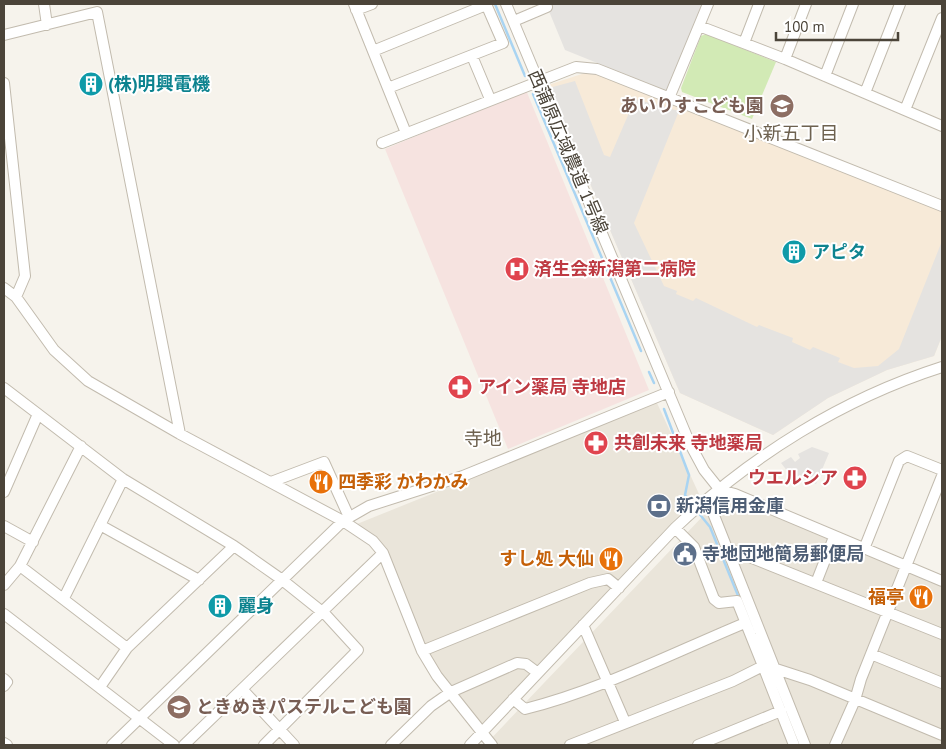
<svg xmlns="http://www.w3.org/2000/svg" width="946" height="749" font-family="'PT Sans','Noto Sans JP',sans-serif">
<rect width="100%" height="100%" fill="#f6f3ec"/>
<!-- residential -->
<path fill="#eae5da" d="M657,403l42,91 -217,230 -42,-52 -12,-19 -45,-108 -26,-21z
M723,495l219,90v160h-457z"/>
<!-- commercial -->
<path fill="#f7ead8" d="M585,73l18,3 339,134v126l-8,20 -47,14 -59,28 -55,37 -93,-42 -132,-308z"/>
<!-- medical -->
<path fill="#f6e3e0" d="M526,90l123,300 -141,59 -123,-300z"/>
<!-- green -->
<path fill="#d2eab5" d="M706,34l70,28 -24,57 -70,-27 -1,-4 20,-52z"/>
<!-- parking -->
<path fill="#e5e3e0" d="M546,4h157l-36,87 -102,-41z
M575,81l29,74 6,2 25,-58 44,12 -45,112 30,63 13,5 -1,3 17,7 3,-3 61,29 2,-2 34,13 -1,4 18,8 3,-3 27,11 -2,4 16,6 24,-2 21,-17 43,-108v95l-8,20 -47,14 -59,28 -55,37 -93,-42 -131,-305z
M812,447l17,6 -13,31 -28,-12 -7,-9 10,-6 4,5 5,-4 -2,-4z"/>
<g fill="none" stroke-linecap="round" stroke-linejoin="round">
<!-- stream -->
<path stroke="#a9d4f2" stroke-width="2.5" d="M495,4l30,72
M533,94l108,257
M649,372l5,11
M664,409l25,66 -4,20 9,12
M697,511l13,16 29,71"/>
<defs>
<path id="minor" d="M44,4l3,21
M354,4l52,129
M506,4l184,440 14,26 16,20
M356,10l16,-6
M514,21l33,-14
M699,26l86,33 157,67
M4,35l93,-23 83,422
M744,43l15,-39
M373,51l113,-46
M472,56l18,43
M785,59l21,-55
M825,76l28,-72
M4,83l21,193 -9,21
M388,88l115,-45 -17,-39
M865,93l35,-89
M669,98l39,-94
M905,110l37,-92
M382,143l194,-76 21,2 345,137
M4,288l12,9 38,53 34,31 92,53 163,87 30,20 10,12 39,98 15,25 55,69
M4,388l119,91 111,67 47,33 45,36 32,35 -94,95
M271,482l53,-20 25,55
M720,490l15,4 207,87
M4,492l34,-78
M705,501l8,12 92,232
M100,525l99,55
M4,526l29,16
M675,528l19,19 20,52 5,4 18,-2 26,65
M727,548l215,86
M864,549l35,-88 8,-5 35,14
M20,566l107,82
M816,583l18,-46
M4,585l16,-19 61,-120
M64,598l59,-119
M4,614l170,131
M583,625l42,97
M422,651l168,-68 18,-4 11,9
M871,654l71,29
M773,668l37,12 132,55
M4,679l3,3 -3,4
M100,687l27,-39 107,-102
M242,689l52,56
M513,699l12,10c73,-18 150,-57 220,-86
M4,743l3,2
M112,745l231,-224 26,-15 94,-30 206,-84
M184,745l199,-192
M391,745l40,-39 20,-14 66,-29 9,1 12,9
M470,745l205,-217c76,-72 167,-129 267,-161
M570,745l163,-64 30,-15 31,79
M698,745l83,-34
M835,745l20,-45 6,-21 81,-203"/>
</defs>
<!-- minor casing -->
<use href="#minor" stroke="#c2bbae" stroke-width="12"/>
<!-- minor -->
<use href="#minor" stroke="#fff" stroke-width="10"/>
</g>
<!-- icons -->
<defs>
<symbol id="building-disc" viewBox="-11 -11 22 22"><circle r="9.5" fill="#0f9aa8" stroke="#fff"/><path d="M-4-6H4V6H1V3H-1V6H-4ZM-2.5-4.3h1.7v1.8h-1.7ZM.8-4.3h1.7v1.8H.8ZM-2.5-1h1.7V.8h-1.7ZM.8-1h1.7V.8H.8Z" fill="#fff"/></symbol>
<symbol id="school-disc" viewBox="-11 -11 22 22"><circle r="9.5" fill="#8d6e63" stroke="#fff"/><path d="M0-5L7-2L0 1L-7-2ZM-4 1L0 2.5L4 1V4Q0 6-4 4Z" fill="#fff"/></symbol>
<symbol id="hospital-disc" viewBox="-11 -11 22 22"><circle r="9.5" fill="#e0444e" stroke="#fff"/><path d="M-5-5h3v3.5h4V-5h3V5h-3V1.5h-4V5h-3Z" fill="#fff"/></symbol>
<symbol id="pharmacy-disc" viewBox="-11 -11 22 22"><circle r="9.5" fill="#e0444e" stroke="#fff"/><path d="M-2-6h4v4h4v4h-4v4h-4v-4h-4v-4h4Z" fill="#fff"/></symbol>
<symbol id="restaurant-disc" viewBox="-11 -11 22 22"><circle r="9.5" fill="#e8710a" stroke="#fff"/><path d="M-5-6h1v4h1v-4h1v4h1v-4h1v5L-1.5 .5V6h-2V.5L-5-1ZM5-6V6H3V1.5H1.5Q1.5-4 5-6Z" fill="#fff"/></symbol>
<symbol id="bank-disc" viewBox="-11 -11 22 22"><circle r="9.5" fill="#5c6f8a" stroke="#fff"/><path d="M-6-4H6V4H-6ZM0-2.3a2.3 2.3 0 1 0 0 4.6a2.3 2.3 0 1 0 0-4.6Z" fill="#fff"/></symbol>
<symbol id="civic-disc" viewBox="-11 -11 22 22"><circle r="9.5" fill="#5c6f8a" stroke="#fff"/><path d="M-.6-6.5H3V-4.5H.6V-3L4-1V1h2V6H-6V1h2V-1L-.6-3ZM-1.2 2.5V6h2.4V2.5Z" fill="#fff"/></symbol>
</defs>
<g fill-rule="evenodd">
<use href="#building-disc" x="77" y="70" width="28" height="28"/>
<use href="#school-disc" x="768" y="92" width="28" height="28"/>
<use href="#building-disc" x="780" y="238" width="28" height="28"/>
<use href="#hospital-disc" x="503" y="255" width="28" height="28"/>
<use href="#pharmacy-disc" x="446" y="373" width="28" height="28"/>
<use href="#pharmacy-disc" x="582" y="429" width="28" height="28"/>
<use href="#pharmacy-disc" x="841" y="464" width="28" height="28"/>
<use href="#restaurant-disc" x="307" y="468" width="28" height="28"/>
<use href="#bank-disc" x="645" y="492" width="28" height="28"/>
<use href="#civic-disc" x="671" y="540" width="28" height="28"/>
<use href="#restaurant-disc" x="597" y="545" width="28" height="28"/>
<use href="#restaurant-disc" x="907" y="583" width="28" height="28"/>
<use href="#building-disc" x="206" y="592" width="28" height="28"/>
<use href="#school-disc" x="165" y="693" width="28" height="28"/>
</g>
<g text-anchor="middle" stroke-width="4" stroke-linejoin="round" paint-order="stroke">
<!-- culture labels -->
<g font-size="18" font-weight="bold" fill="#0d838f" stroke="#fff" text-anchor="start">
<text x="108" y="90">(株)明興電機</text>
<text x="812" y="258">アピタ</text>
<text x="238" y="612">麗身</text>
</g>
<!-- education labels -->
<g font-size="18" font-weight="bold" fill="#785e54" stroke="#fff" text-anchor="end">
<text x="764" y="112">あいりすこども園</text>
<text x="196" y="713" text-anchor="start">ときめきパステルこども園</text>
</g>
<!-- street labels -->
<g font-size="18" fill="#4b4439" stroke="#fff">
<text transform="translate(568 152) rotate(67)" y="6">西蒲原広域農道 1号線</text>
</g>
<!-- health labels -->
<g font-size="18" font-weight="bold" fill="#be3a42" stroke="#fff" text-anchor="start">
<text x="534" y="275">済生会新潟第二病院</text>
<text x="478" y="393">アイン薬局 寺地店</text>
<text x="614" y="449">共創未来 寺地薬局</text>
<text x="838" y="484" text-anchor="end">ウエルシア</text>
</g>
<!-- food labels -->
<g font-size="18" font-weight="bold" fill="#c56008" stroke="#fff" text-anchor="end">
<text x="338" y="488" text-anchor="start">四季彩 かわかみ</text>
<text x="594" y="565">すし処 大仙</text>
<text x="904" y="603">福亭</text>
</g>
<!-- service labels -->
<g font-size="18" font-weight="bold" fill="#4e5e75" stroke="#fff" text-anchor="start">
<text x="676" y="512">新潟信用金庫</text>
<text x="702" y="560">寺地団地簡易郵便局</text>
</g>
<!-- neighbourhood labels -->
<g font-size="19" fill="#6e6250" stroke="#fff">
<text x="791" y="140">小新五丁目</text>
<text x="483" y="445">寺地</text>
</g>
</g>
<!-- border -->
<rect width="946" height="749" fill="none" stroke="#4b4439" stroke-width="10"/>
<!-- scale -->
<path d="M776 32v8h122v-8" fill="none" stroke="#4b4439" stroke-width="2.5"/>
<text x="784" y="32" font-size="15" fill="#4b4439" stroke="#ffffff" stroke-width="4" paint-order="stroke">100 m</text>
</svg>
